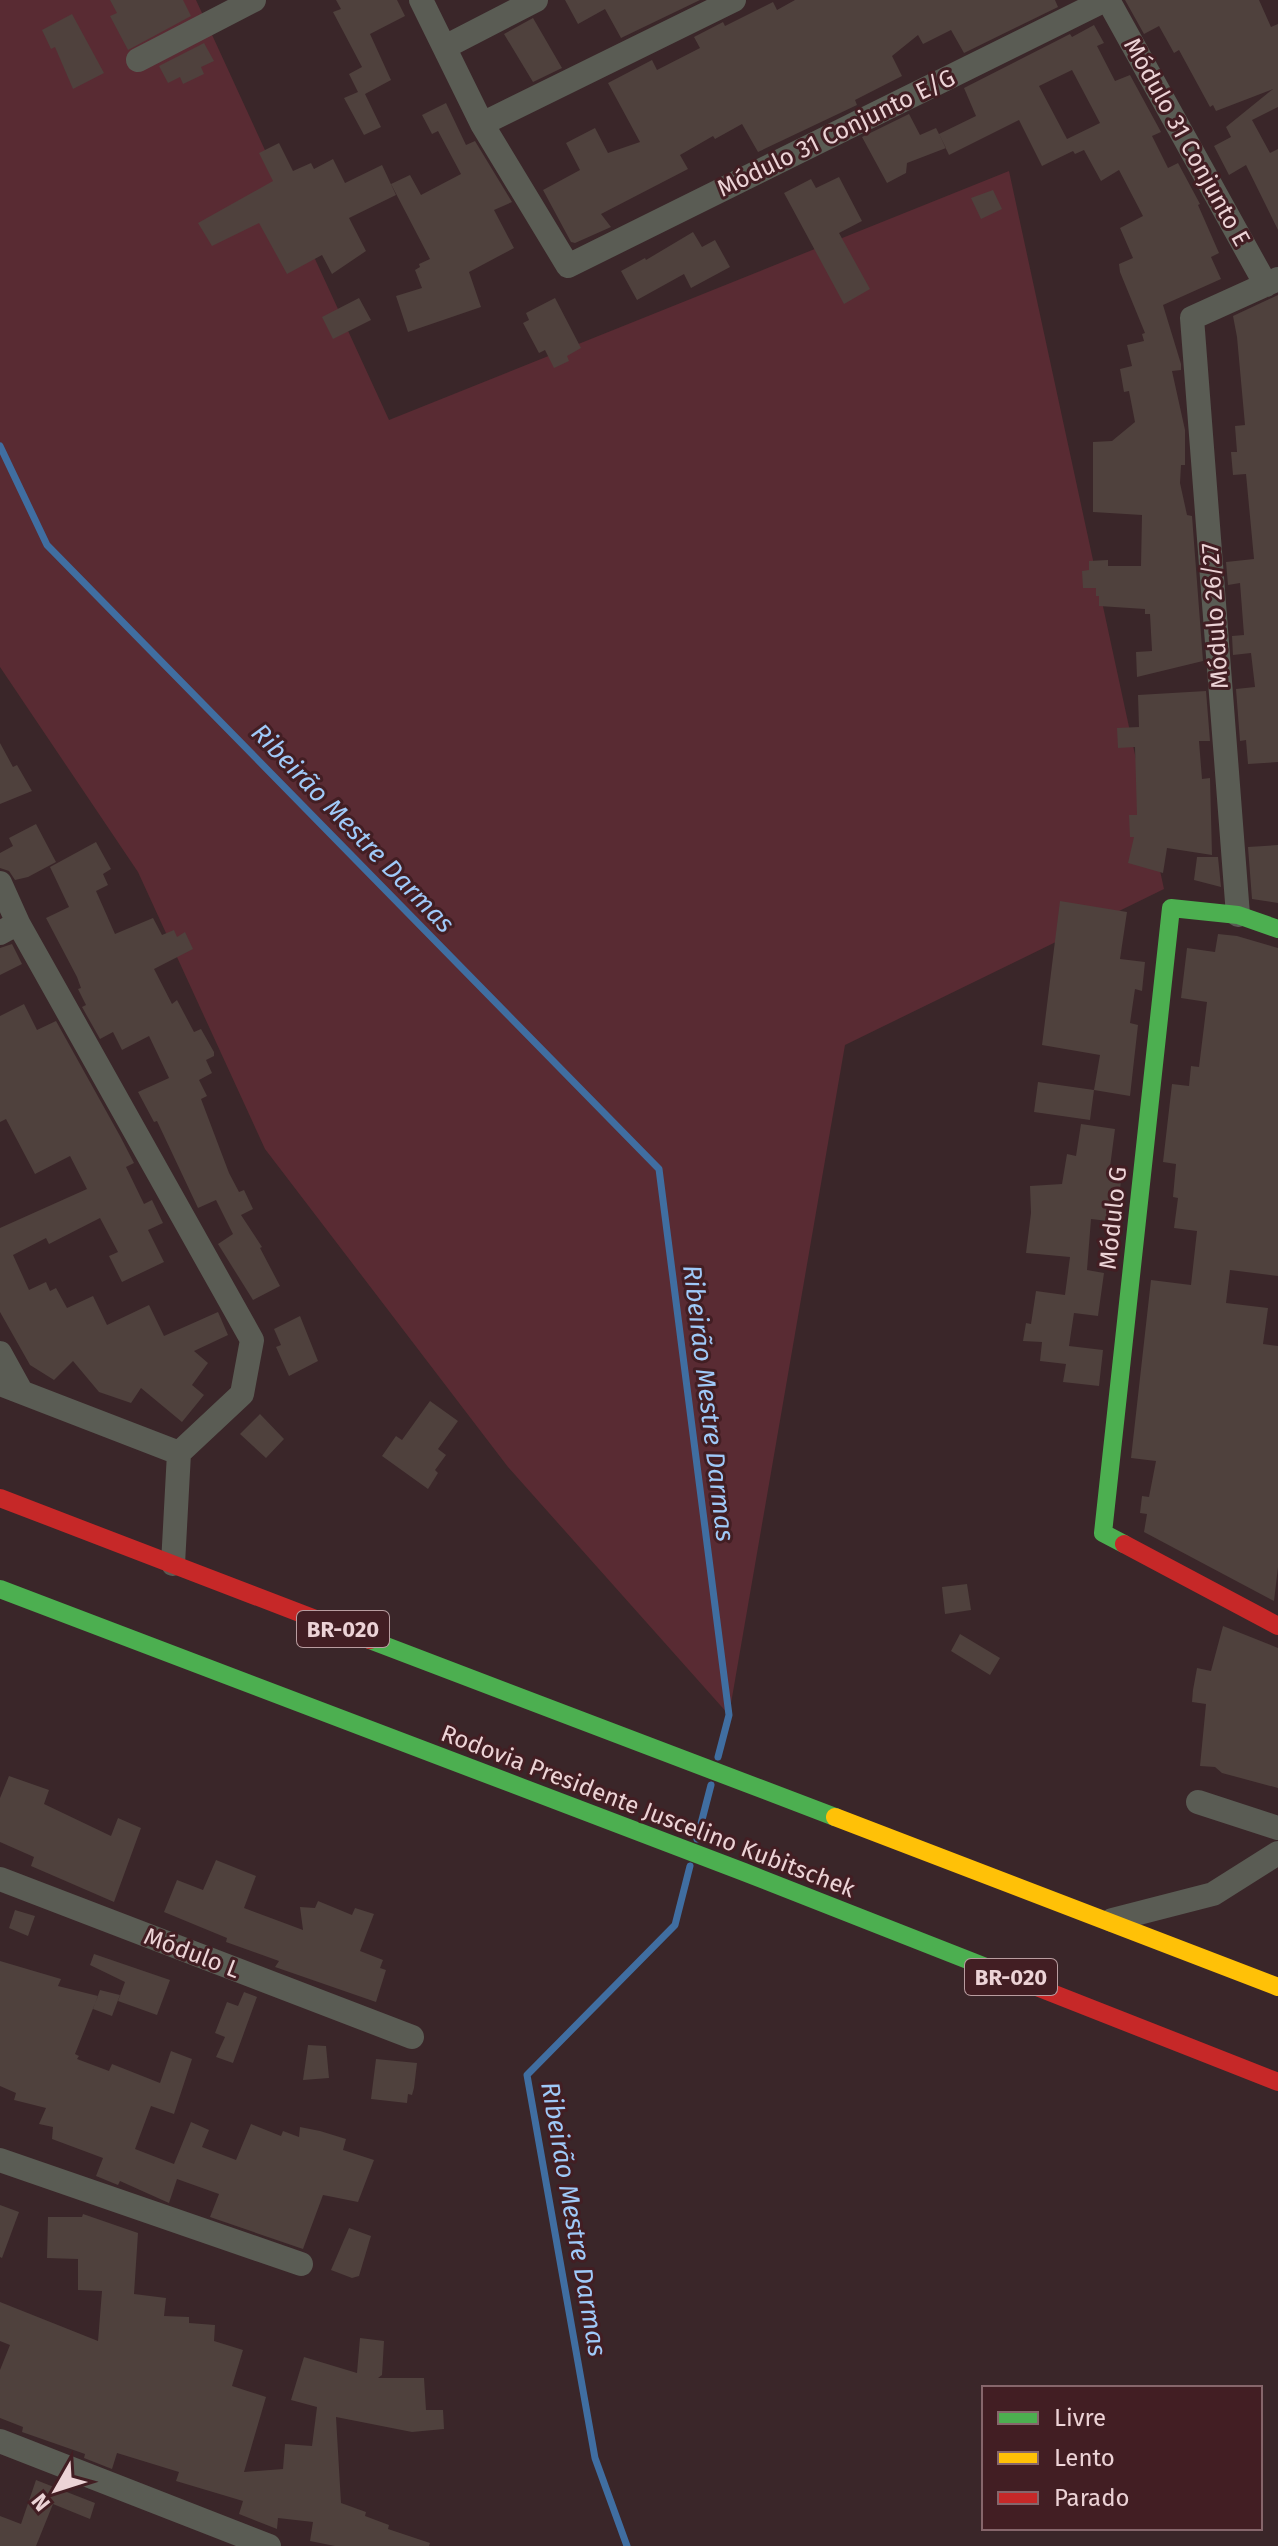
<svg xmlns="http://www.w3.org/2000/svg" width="1278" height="2546" font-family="'Fira Sans',sans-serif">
<rect width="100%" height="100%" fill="#3a2629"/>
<!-- green -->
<path fill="#592b33" d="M0,0h196l193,420 620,-249 155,718 -319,156 -116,670 -221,-248 -243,-318 -127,-277 -138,-205z"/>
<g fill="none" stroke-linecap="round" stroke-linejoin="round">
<!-- stream -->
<path stroke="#406ea1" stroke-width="7" d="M0,446l47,99 612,624 70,546 -11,42
M697,1839l14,-54
M627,2546l-32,-88 -68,-383 148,-150 15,-59"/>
</g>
<!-- building -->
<path fill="#4f413d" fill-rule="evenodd" d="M110,0h73l8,16 -63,34 -18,-34 7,-3z
M336,0h61l8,16 -35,18 21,46 -26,14 16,33 -17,8 -20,-37 14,-6 -9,-18 13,-7 -29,-55 8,-3z
M565,0h135l-79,38 -16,-29 -27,15z
M795,0h260l3,7 -94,46 -13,-23 -28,14 -5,-9 -26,21 10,20 -47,24 2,5 -99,47 -16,-28 -27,15 -2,-3 -33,19 8,14 -87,45 10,13 -36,16 -4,-1 -28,-52 37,-20 -14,-27 29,-15 13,25 32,-11 -32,-59 44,-23 5,10 43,-22 -6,-11 29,-15 2,4 48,-24 4,8z
M1125,0h134l12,27 7,-3v83l-26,13 18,33 8,-4v81l-32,-65 -17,10 -15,-29 17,-9 -5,-10 47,-38 -57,22 -3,-6 -3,2 -31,-57 -5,3 -15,-27 -15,8z
M72,14l32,59 -31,16 -18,-42 -4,2 -9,-19z
M533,18l29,50 -29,14 -29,-48z
M1094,25l10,18 -7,3 18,35 15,-6 31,57 -9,4 16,32 10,-5 22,41 -2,1 21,48 -8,4 10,22 -58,26 18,59v6l-9,1 13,59v35h-4l-1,18 7,32 5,1 11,145 -66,16 -1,-25 16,-1 -2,-37h-5v-5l-46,-3v-10h-3v-8h-13l-1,-17 7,-1v-9l19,-1v6h33l1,-51 -49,-3v-70l19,-1 23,-19 -6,-31 -5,1 -4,-23 12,-3 -5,-21 17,-4 -2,-7 3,-1 -25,-61 -1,-8 14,-6 -13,-30 23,-12 -24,-46 -18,11 -17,-31 -9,4 -2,-3 -31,15 -23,-46 -70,35 -10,-21 37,-18 -12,-28 106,-54 2,3zM1072,70l28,53 -33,16 -28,-53z
M204,43l10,18 -13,6 3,7 -21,10 -3,-7 -12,6 -9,-17z
M446,103l20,42 9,-4 37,61 -18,8 20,38 -45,24 12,35 -73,25 -12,-36 26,-8 -7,-18 5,-3 -1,-3 11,-5 -39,-75 19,-9 11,20 40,-21 -23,-43 -6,3 -10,-19z
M909,114l11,21 16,-7 10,20 -39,15 -1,10 -19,10 -25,-46z
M279,143l14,28 18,-8 3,6 19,-10 12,24 37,-18 14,30 -47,23 17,33 -34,23 -10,-19 -35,19 -28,-51 -47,23 -14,-23 75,-42 -14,-28z
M839,177l23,44 -23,12 31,56 -26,15 -60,-111 27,-14 5,9z
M993,190l9,19 -21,10 -10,-21z
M693,232l9,15 13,-7 15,27 -39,21 -7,-14 -47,26 -16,-29 24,-13 1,2z
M1278,295v467l-30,2 -2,-24 -6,1 -4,-52 19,-2 -4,-34 -18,2 -1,-19 12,-1 -4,-52 -12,2 -2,-23 28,-3 -8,-85 -13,1 -2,-23h6l-2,-26 10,-1 -8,-88 -4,-21z
M359,298l12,22 -38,19 -11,-22z
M555,298l26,50 -14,8 2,5 -15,7 -9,-18 -6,3 -16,-30 6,-3 -3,-7z
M1206,691l4,50h-11l3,38 8,-1 2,77 -45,-7 -4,25 -35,-10 6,-26h-4l-1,-22h8l-2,-68 -17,1 -1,-20 22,-1 -1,-32z
M0,743l13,24 4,-2 15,26 -32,13z
M36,824l20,38 -28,15 -13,3 -6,-9 -9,-3v-15l13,-7 -4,-8z
M96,842l15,27 -8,5 5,11 -12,6 19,43 38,-16 9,17 12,-5 3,7 8,-5 8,17 -39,20 18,35 5,-4 17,32 7,-3 13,23v4l-8,4 6,13 -13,7 8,16 -6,3 28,74 10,19 5,-2 9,19 -12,6 21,32 -2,1 20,38 -27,14 -35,-56 15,-10 -17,-34 -18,8 -41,-87 -3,1 -16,-30 31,-14 -20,-42 -27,14 -9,-18 -13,7 -18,-32 4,-2 -8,-16 3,-1 -4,-11 -31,-59 23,-11 -19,-40z
M1278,845v58l-26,-4 -4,-52z
M1197,857h21l3,30 -27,-7z
M1060,901l67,11 -7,47 25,3 -3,29 -7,-2 -5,34 8,2 -8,71 -36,-6 6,-35 -58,-10z
M1218,934l19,2 41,12v328l-48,-6 -4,33 42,5 -5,36 15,2v221l-4,34 -130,-69 3,-18 -7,-1 2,-17 7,1 7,-36 -25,-3 20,-178 40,5 6,-54 -23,-3 4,-30 -5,-1 3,-33 -13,-2 9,-78 17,2 2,-20 8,1 8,-65 -26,-4 6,-50 28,4z
M12,944l10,20 -22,11v-27z
M24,1004l13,26 19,-9 64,115 14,27 -8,4 18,37 8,-4 11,23 -15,7 16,32 -42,20 -13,-26 9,-4 -18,-34 -51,26 -3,-6 -33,17 16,35 17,-8 4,9 6,-3 11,20 26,-12 14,29 42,-20 15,31 54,-24 10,23 -34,16 14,12 -16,22 12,10 -22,27 -41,-34 -10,15 -32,-11 -26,-31 -19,19 -24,-15 -30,-53v-84l87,-39 -17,-33 -35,18 -29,-55 -6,3v-106z
M1038,1082l56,8 -4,30 -56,-8z
M1081,1124l34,5 -5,38 12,2 -5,53 -26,-3 -4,51 17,3 -6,43 -24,-3 -5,33 34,4 -4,36 -36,-4 3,-18 -26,-3 2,-19 -19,-1 3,-18 5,1 5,-33 29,4 5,-38 -44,-4 5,-40 -1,-27 32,-2 5,-30 9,2z
M300,1316l18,45 -29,15 -13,-29 5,-2 -7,-16z
M430,1401l28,20 -20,28 8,6 -11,15 3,3 -10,16 -46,-33 14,-20 6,4z
M260,1414l24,25 -18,19 -26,-24z
M967,1584l4,26 -26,4 -3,-27z
M1223,1626l55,22v140l-56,-15 -7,-6 -15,-1 6,-62 -14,-2 1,-12 4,-22 14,3z
M960,1634l40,24 -10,17 -39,-24z
M9,1776l40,14 -5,14 67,32 7,-18 23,10 -27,74 -83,-36 3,-9 -34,-15v-44z
M216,1860l40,16 -12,32 59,22 -3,-23 15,1 3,-7 34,14 3,-7 19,6 -14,37 23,9 -3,8 6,2 -10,32 -101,-35 4,-6 -53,-19 1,-4 -63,-26 13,-32 26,10z
M15,1910l20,6 -7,20 -19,-8z
M94,1954l76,26 -13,35 -39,-14 7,-19 -35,-17z
M0,1961l61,18 -3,7 40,10 -23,58 4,2 -2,3 32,12 3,-7 48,19 11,-32 21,8 -18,55 -23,-8 -16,43 39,15 17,-42 18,8 -7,17 34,13 15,-36 30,12 2,-5 16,6 1,-10 20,4 26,8 -3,11 31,10 -16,42 -35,-7 -20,54 -93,-32 9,-23 -42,-15 -8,24 -49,-22 -2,4 -22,-9 7,-18 -51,-19 1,-12 -14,-3 7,-16 -32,-8 2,-7 -16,-7z
M100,1990l20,5 -8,21 -19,-7z
M244,1992l13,5 -24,66 -17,-6 9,-20 -10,-4 12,-31 11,4z
M308,2045l18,1 3,32 -26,2z
M376,2059l41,4 -3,25 -2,7 -4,-1 -1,9 -36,-4z
M0,2205l19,7 -17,46 -2,-1z
M83,2214l55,19 -4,61 32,4 -2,18 25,1v6l26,2 -1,16 29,9 -11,36 34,11 -22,75 39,-3 2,-25 27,2 5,-39 -26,-7 13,-43 53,16 3,-35 24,3 -2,34 -4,3h46l2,32h17l1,19 -32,3 -76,-15 5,86 25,9 -1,4 24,9 -1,4 42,14 -1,3h-94l-25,-5 3,-19 -35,-4 -1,11 -38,-15 4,-13 -67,-20 3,-9 -62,-19 -5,16 -28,-11 1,-4 -63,-22 1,-5 -23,-9v-48l10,-25 -10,-4v-39l98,39 4,-50 -24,-1v-31l-31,-1 1,-41h34z
M349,2228l22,8 -12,40 -7,2 -21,-8z
M36,2480l59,23 -5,16 -37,-15 -17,42h-36v-30l21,8z"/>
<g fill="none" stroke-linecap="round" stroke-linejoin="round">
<!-- street -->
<path stroke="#5a5c54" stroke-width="24" d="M421,0l61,124 86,142 537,-266
M1108,0l158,285
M445,47l91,-47
M138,60l116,-60
M482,124l252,-124
M0,883l18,40
M1238,915l-46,-597 86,-39
M0,933l18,-10 234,417 -10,54 -63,59 -179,-69
M0,1353l21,38
M173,1564l6,-111
M1198,1802l80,26
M0,1879l412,158
M1112,1920l101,-26 65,-41
M0,2160l301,104
M0,2441l269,105"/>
<!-- fast -->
<path stroke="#4caf50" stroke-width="18" d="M1124,1544l-21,-11 68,-625 67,7 40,14
M0,1589l744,283 275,108
M370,1640l465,177"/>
<!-- slow -->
<path stroke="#ffc107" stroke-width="18" d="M835,1817l443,170"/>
<!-- jam -->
<path stroke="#c62828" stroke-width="18" d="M0,1498l370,142
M1124,1544l154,82
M1019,1980l259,102"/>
</g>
<g text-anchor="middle" stroke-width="6" stroke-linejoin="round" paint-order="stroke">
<!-- shield labels -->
<g fill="#421e23" stroke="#b99da0" stroke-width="2">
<rect x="297" y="1611" width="92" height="36" rx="6"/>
<rect x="965" y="1959" width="92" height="36" rx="6"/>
</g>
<g font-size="22" font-weight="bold" fill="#ecd3d6">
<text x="343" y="1637">BR-020</text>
<text x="1011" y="1985">BR-020</text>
</g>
<!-- street labels -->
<g font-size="24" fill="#ecd3d6" stroke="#421e23">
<text transform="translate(836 133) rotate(-26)" y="8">Módulo 31 Conjunto E/G</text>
<text transform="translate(1187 142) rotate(61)" y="8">Módulo 31 Conjunto E</text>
<text transform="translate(1215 616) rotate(-94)" y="8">Módulo 26/27</text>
<text transform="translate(1113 1218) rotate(-84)" y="8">Módulo G</text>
<text transform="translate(648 1811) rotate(21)" y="8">Rodovia Presidente Juscelino Kubitschek</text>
<text transform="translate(192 1953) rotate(21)" y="8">Módulo L</text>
</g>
<!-- water labels -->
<g font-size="26" font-style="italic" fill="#9fc9f8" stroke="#421e23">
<text transform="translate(353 828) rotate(46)" y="9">Ribeirão Mestre Darmas</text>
<text transform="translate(709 1403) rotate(83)" y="9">Ribeirão Mestre Darmas</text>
<text transform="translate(574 2219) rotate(80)" y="9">Ribeirão Mestre Darmas</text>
</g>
</g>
<!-- legend -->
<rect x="982" y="2386" width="280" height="144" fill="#421e23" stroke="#86666b" stroke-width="2"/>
<rect x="998" y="2412" width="40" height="12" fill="#4caf50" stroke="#86666b" stroke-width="2"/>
<text x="1054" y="2426" font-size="24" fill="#ecd3d6">Livre</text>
<rect x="998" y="2452" width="40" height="12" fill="#ffc107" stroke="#86666b" stroke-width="2"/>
<text x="1054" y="2466" font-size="24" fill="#ecd3d6">Lento</text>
<rect x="998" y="2492" width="40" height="12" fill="#c62828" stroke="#86666b" stroke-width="2"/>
<text x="1054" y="2506" font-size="24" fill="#ecd3d6">Parado</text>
<!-- north arrow -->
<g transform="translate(56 2490) rotate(231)" stroke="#421e23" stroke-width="6" paint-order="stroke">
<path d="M0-6L14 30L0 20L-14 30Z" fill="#ecd3d6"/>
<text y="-12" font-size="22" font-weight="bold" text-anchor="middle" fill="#ecd3d6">N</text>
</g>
</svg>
